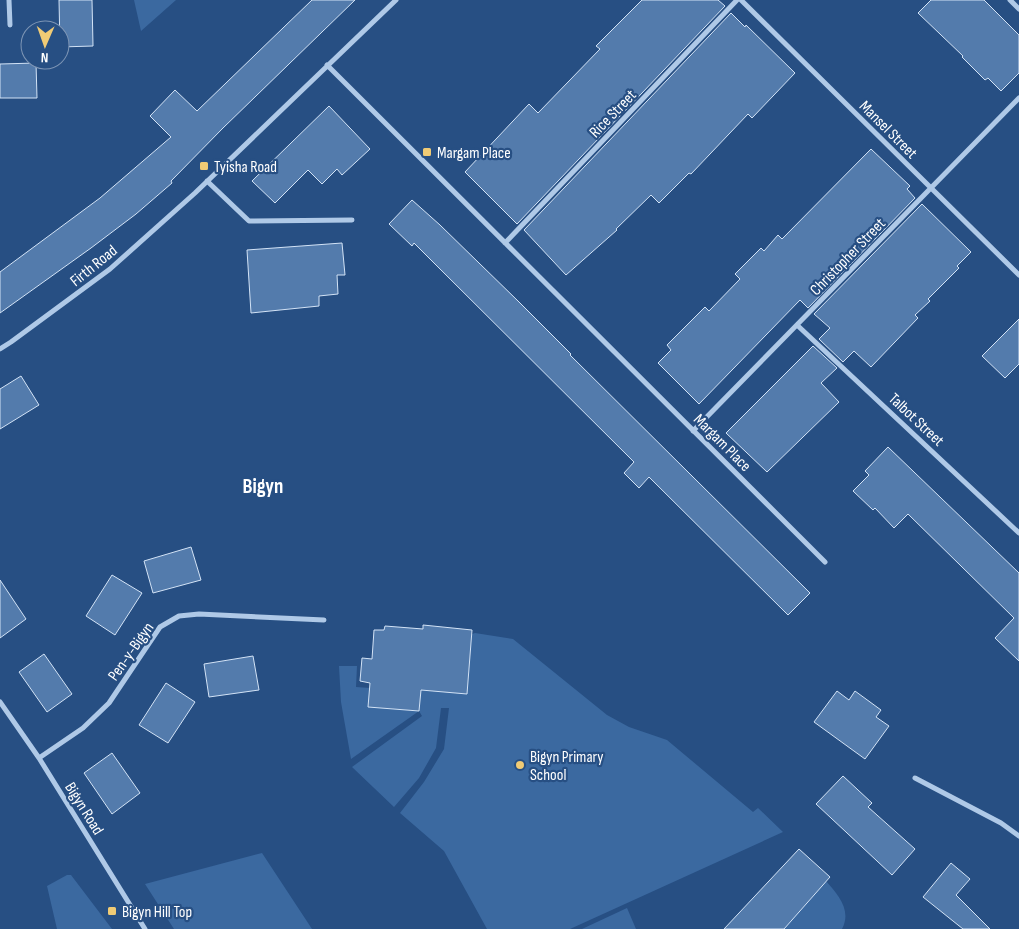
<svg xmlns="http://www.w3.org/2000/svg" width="1019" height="929" font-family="'Sofia Sans Condensed',sans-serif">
<rect width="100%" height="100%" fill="#274f83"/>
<!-- green -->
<path fill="#3b69a0" d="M134,0h42l-35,31z
M475,633l38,6 94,76 22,12 38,13 86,72 5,-4 25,24 -213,97h-83l-43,-78 -44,-38 24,-31 20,-33 5,-41h-8l-5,40 -17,30 -25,29 -42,-40 70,-51 -3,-5 -68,48 -10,-57 -2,-36h18l-1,21 14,1 -1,19 50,4 2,-21 46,3 5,-59z
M262,853l50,76h-138l-29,-45z
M67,875h4l41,54h-55l-10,-43z
M826,881c12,14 26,29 16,48h-58z
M627,908l9,21h-54z"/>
<!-- building -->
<path fill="#537bac" stroke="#d3e3f6" d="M59,0h33l1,46 -33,1z
M312,0h43l-132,128 -52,53 1,2 -36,31 -45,34 -91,65v-41l100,-74 71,-61 -21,-21 25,-26 22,21z
M642,0h76l7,6 -208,218 -52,-52 64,-68 9,9 62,-64 -4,-3z
M931,0h53l35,35v38l-18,18 -13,-13 -3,2 -23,-23 1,-1 -45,-43z
M731,13l14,14 1,-2 49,48 -43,45 -4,-4 -57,60 -2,-1 -30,30 -8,-8 -35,34 1,1 -51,45 -42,-45z
M36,63l1,35h-37v-34z
M329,106l41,43 -28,26 -5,-6 -15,15 -14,-14 -33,33 -23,-22z
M871,149l39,37 -3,3 8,9 -107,110 -8,-8 -101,104 -41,-41 13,-13 -4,-5 38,-38 4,4 31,-32 -5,-5 26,-26 3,3 14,-16 4,4z
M412,200l28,25 78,76 53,53 -1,1 240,238 -22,22 -139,-138 -10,11 -15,-15 10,-11 -200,-199 -20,-20 -2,3 -23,-22z
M922,204l49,48 -14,14 2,2 -31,31 2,2 -15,14 3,3 -47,49 -17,-16 -11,11 -24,-23 11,-11 -16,-14z
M342,243l3,32h-8l1,19 -19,2v10l-68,7 -4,-63z
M1019,319v45l-14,14 -23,-22z
M813,346l24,22 -16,15 18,19 -72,70 -41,-39z
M21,376l18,29 -39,24v-40z
M888,447l131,126v88l-24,-23 19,-20 -106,-104 -14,14 -19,-20 -2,2 -20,-19 16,-16 -4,-4z
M191,547l10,33 -48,13 -9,-32z
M112,575l30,18 -27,42 -29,-19z
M0,580l26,39 -26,19z
M423,625l49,5 -5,64 -46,-4 -2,21 -51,-4 2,-24 -10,-2 2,-23 10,1 2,-29h10l1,-4 38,3z
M44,654l28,40 -25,18 -28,-40z
M253,656l6,34 -50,7 -5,-33z
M166,683l29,19 -27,41 -29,-18z
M837,691l12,9 6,-9 26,19 -5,7 13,9 -24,33 -51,-37z
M112,753l28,40 -28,21 -28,-41z
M843,776l29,27 -4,4 47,42 -23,26 -76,-71z
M799,849l31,28 -46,52h-60z
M951,863l19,16 -14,16 34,34h-27l-40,-32z"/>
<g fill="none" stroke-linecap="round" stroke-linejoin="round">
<!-- street -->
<path stroke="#afc9e7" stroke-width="5" d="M9,0l1,25
M741,0l278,275
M1010,0l9,9
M327,65l498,497
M207,181l42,40 103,-1
M505,243l232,-243
M797,325l222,208
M0,349l11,-7 99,-73 85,-76 201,-193
M693,431l326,-333
M0,702l39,56 106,171
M39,758l44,-30 26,-25 51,-76 19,-11 20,-2 125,6
M915,778l86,45 18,13"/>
</g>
<!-- markers -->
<g fill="#f0cb75" stroke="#274f83" stroke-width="2">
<rect x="422" y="147" width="10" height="10" rx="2.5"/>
<rect x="199" y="161" width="10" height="10" rx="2.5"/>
<circle cx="520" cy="765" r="5"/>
<rect x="107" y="906" width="10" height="10" rx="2.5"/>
</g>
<g text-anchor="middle" stroke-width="4.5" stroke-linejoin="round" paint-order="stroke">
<!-- street labels -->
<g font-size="16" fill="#fff" stroke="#274f83">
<text transform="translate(612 113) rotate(-46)" y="6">Rice Street</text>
<text transform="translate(889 129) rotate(45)" y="6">Mansel Street</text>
<text transform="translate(847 256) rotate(-46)" y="6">Christopher Street</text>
<text transform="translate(93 265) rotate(-39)" y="6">Firth Road</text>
<text transform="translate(917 419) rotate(43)" y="6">Talbot Street</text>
<text transform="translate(723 442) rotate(45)" y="6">Margam Place</text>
<text transform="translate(130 651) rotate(-55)" y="6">Pen-y-Bigyn</text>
<text transform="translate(85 808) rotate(58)" y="6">Bigyn Road</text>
</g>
<!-- poi labels -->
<g font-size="16" fill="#fff" stroke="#274f83" text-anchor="start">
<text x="437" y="158">Margam Place</text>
<text x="214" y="172">Tyisha Road</text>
<text x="530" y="762">Bigyn Primary<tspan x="530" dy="18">School</tspan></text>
<text x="122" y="917">Bigyn Hill Top</text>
</g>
<!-- district labels -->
<g font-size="21" font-weight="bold" fill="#fff" stroke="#274f83">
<text x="263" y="493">Bigyn</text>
</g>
</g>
<!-- north arrow -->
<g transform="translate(45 45) rotate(182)"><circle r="24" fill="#274f83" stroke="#7d95b5"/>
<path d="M0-4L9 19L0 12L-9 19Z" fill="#f0cb75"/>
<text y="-8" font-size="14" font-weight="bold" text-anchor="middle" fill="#ffffff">N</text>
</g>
</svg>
